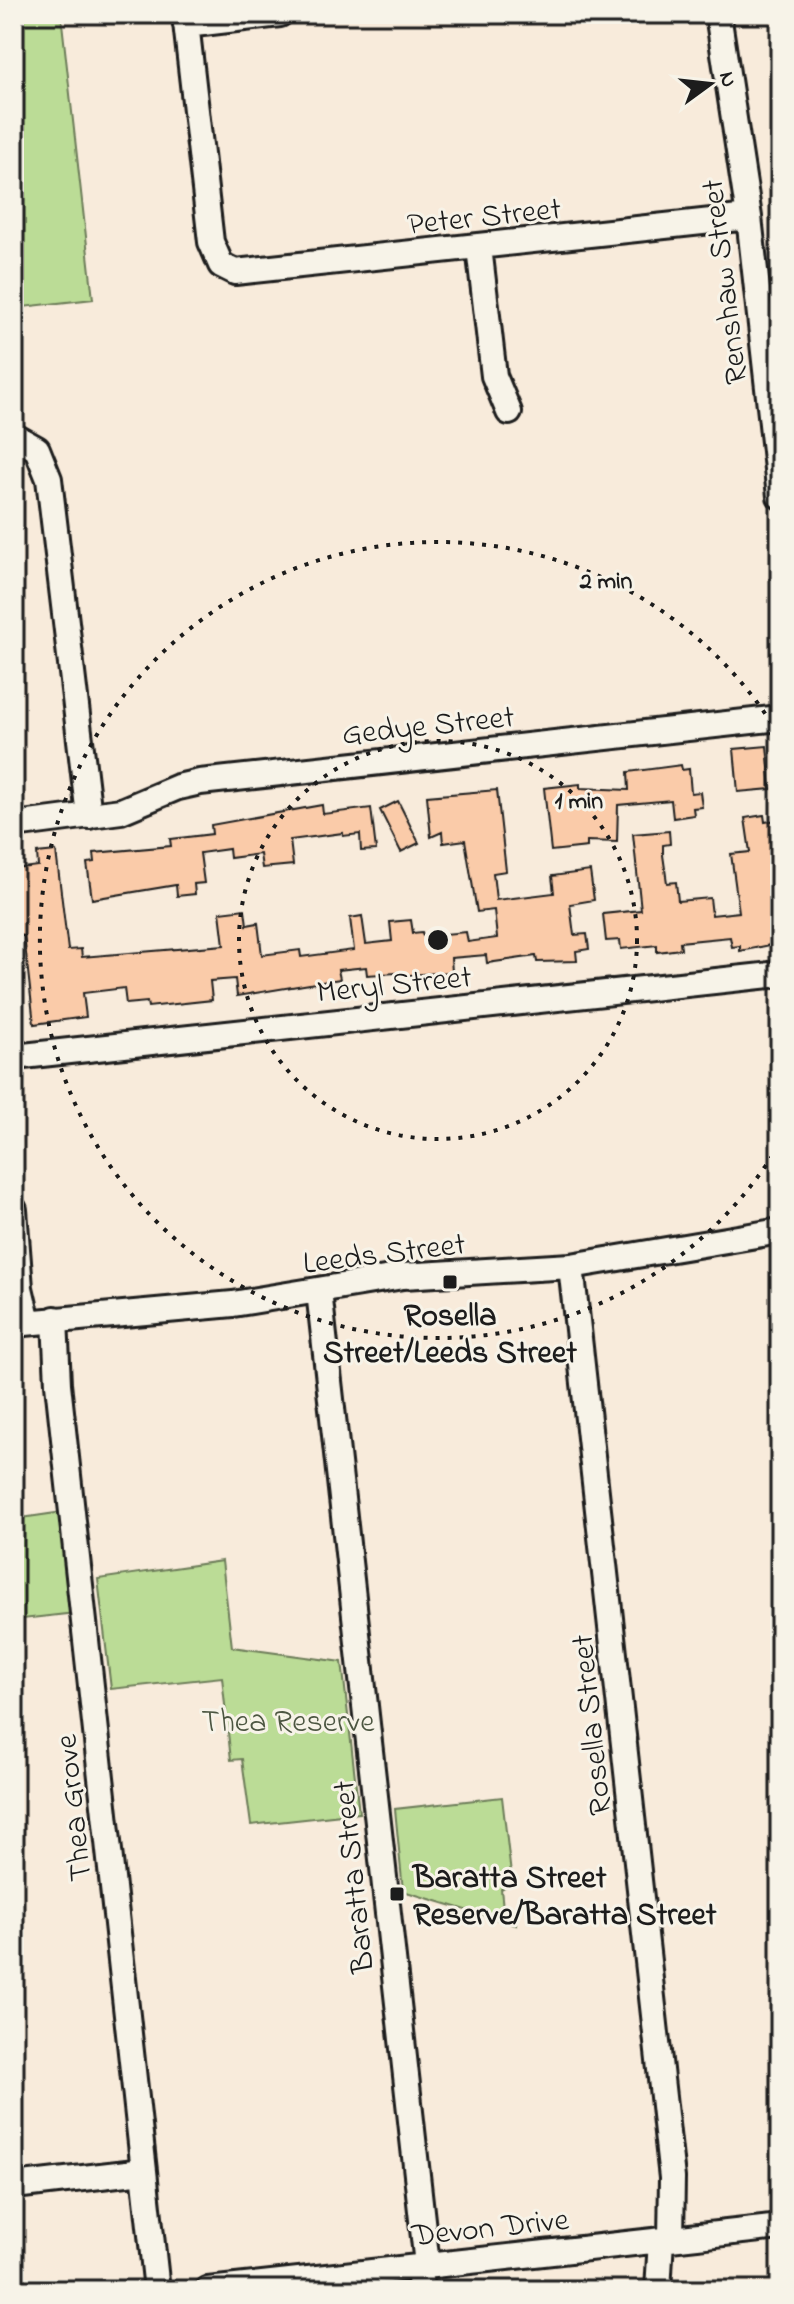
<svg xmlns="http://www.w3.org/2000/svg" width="794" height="2304" font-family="'Indie Flower',sans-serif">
<rect width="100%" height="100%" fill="#f8ebdb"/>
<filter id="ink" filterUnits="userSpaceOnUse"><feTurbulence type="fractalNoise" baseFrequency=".0125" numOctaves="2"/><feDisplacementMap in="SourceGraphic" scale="16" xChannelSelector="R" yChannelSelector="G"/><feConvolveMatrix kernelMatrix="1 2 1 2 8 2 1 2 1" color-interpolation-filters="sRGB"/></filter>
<g filter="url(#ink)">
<!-- green -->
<path fill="#bbdc96" stroke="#6c7c59" stroke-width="2" d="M14,14h47l32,285 -79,9z
M63,1512l12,101 -61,7v-101z
M222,1561l10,86 110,15 17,151 -108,12 -9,-66 -11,1 -9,-83 -111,12 -13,-110z
M502,1797l10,86 -11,6 2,19 12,4 1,13 -113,-34 -8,-82z"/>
<!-- building -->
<path fill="#facba9" stroke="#1c1c1c" stroke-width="2" d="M767,746l4,43 -33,3 -4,-43z
M681,765l1,5 7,-1 2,24 9,-1 2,15 -9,1 1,7 -21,3 -2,-18 -53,5 -1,37 -30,-1v6l-36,4 -7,-63 36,-4v4l49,2 -1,-18z
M497,790l9,81 -13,2 3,27 58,-7 -2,-17 38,-5 4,29 -24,4 4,31 13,-1 2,15 -13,2 1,10 -40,1 -1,-6 -49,7 -1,-8 -35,3 1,14 -56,4v-3l-29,2 -1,-8 -28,3 2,9 -103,17 -2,-17 -25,2 2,19 -64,7 -1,-5 -21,2 -2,-16 -41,5 3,24 -52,7 -10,-88h-5l-5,-67 24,-3 -1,-13 19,-2 12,99 13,-1 1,8 142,-12 -4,-33 25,-3 2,16 11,-2 4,32 38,-5 1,7 53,-7 -4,-32 12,-2 4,28 26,-3 -2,-19 21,-2 2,13 9,-1 1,4 43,-4 2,10 29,-4 -3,-28 -17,2 -12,-72 -22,3 -1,-11 -11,5 -4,-41z
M398,801l21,42 -18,9 -21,-42z
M322,805l1,9 48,-6 5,42 -15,1 -1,-17 -17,2v-3l-53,7 3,25 -31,3 -2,-14 -30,4 -1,-9 -29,4 4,30 -10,1 1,10 -18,2 -1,-11 -84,14 -5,-36 8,-1 -1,-9 77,-7 -1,-7 42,-5 -1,-9z
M764,815l1,7 11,-2 3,19 1,104 -40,8v-5l-8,1 -2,-10 -50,5 1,7 -24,3v-7l-36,4 -1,-9 -14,1 -3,-27 38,-4 -8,-76 36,-3 1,13 -7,1v10l4,28 9,-1 2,19 32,-3 2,17 27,-3 -8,-58 19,-2 -5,-34z"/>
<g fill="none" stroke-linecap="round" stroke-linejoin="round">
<defs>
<path id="minor" d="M185,14l26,228 10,23 14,7 514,-55
M718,14l31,203 31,279
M186,25l94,-11
M479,247l15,129 15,36
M14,436l23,13 12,30 40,337
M14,825l107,-14 57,-24 22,-5 580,-64
M14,1057l766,-83
M14,1210l6,78 8,34
M571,1266l101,912 -1,60
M319,1291l108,974
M55,1319l3,65 99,906
M14,1324l219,-20 170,-28 168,-10 209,-35
M14,2186l130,-15
M419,2266l2,24
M208,2290l572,-63
M658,2290l3,-50"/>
</defs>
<!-- minor casing -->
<use href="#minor" stroke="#1c1c1c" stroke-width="30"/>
<!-- minor -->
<use href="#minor" stroke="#f7f3e8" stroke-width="24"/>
</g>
</g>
<!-- distance rings -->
<g fill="none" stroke="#1c1c1c" stroke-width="4" stroke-dasharray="4 8">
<circle cx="438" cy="940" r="199"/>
<path d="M779 1145A398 398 0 1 1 779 735"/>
</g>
<!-- markers -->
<g fill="#1c1c1c" stroke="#f7f3e8" stroke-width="3">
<rect x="442" y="1274" width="16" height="16" rx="4"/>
<rect x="389" y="1886" width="16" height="16" rx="4"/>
</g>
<g text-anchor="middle" stroke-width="6" stroke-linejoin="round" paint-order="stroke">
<!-- street labels -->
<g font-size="32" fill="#1c1c1c" stroke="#f7f3e8">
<text transform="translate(484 215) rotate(-6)" y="11">Peter Street</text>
<text transform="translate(723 282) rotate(-97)" y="11">Renshaw Street</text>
<text transform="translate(428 724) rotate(-6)" y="11">Gedye Street</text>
<text transform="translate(394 983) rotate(-6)" y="11">Meryl Street</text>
<text transform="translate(384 1252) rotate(-7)" y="11">Leeds Street</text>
<text transform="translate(590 1725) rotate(-96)" y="11">Rosella Street</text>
<text transform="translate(72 1808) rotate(-96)" y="11">Thea Grove</text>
<text transform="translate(352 1877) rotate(-96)" y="11">Baratta Street</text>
<text transform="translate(490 2226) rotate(-6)" y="11">Devon Drive</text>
</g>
<!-- poi labels -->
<g font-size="32" font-weight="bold" fill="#1c1c1c" stroke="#f7f3e8">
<text x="450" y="1325">Rosella<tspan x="450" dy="37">Street/Leeds Street</tspan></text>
<text x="413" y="1887" text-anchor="start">Baratta Street<tspan x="413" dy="37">Reserve/Baratta Street</tspan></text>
</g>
<!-- park labels -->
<g font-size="32" fill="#4c5641" stroke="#f7f3e8">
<text x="288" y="1731">Thea Reserve</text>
</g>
</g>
<circle cx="438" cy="940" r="12" fill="#1c1c1c" stroke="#f7f3e8" stroke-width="4"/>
<g font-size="24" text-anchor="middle" font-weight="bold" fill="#1c1c1c" stroke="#f7f3e8" stroke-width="6" stroke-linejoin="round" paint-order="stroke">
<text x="606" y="588">2 min</text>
<text x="579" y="808">1 min</text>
</g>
<!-- margin -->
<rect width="794" height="2304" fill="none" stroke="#f7f3e8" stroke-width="48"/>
<rect x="24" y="24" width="746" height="2256" fill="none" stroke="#1c1c1c" stroke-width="3" filter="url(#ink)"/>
<!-- north arrow -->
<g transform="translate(710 84) rotate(75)" stroke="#f7f3e8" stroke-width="6" paint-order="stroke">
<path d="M0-6L14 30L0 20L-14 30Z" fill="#1c1c1c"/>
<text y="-12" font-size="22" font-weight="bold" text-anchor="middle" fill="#1c1c1c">N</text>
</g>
</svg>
